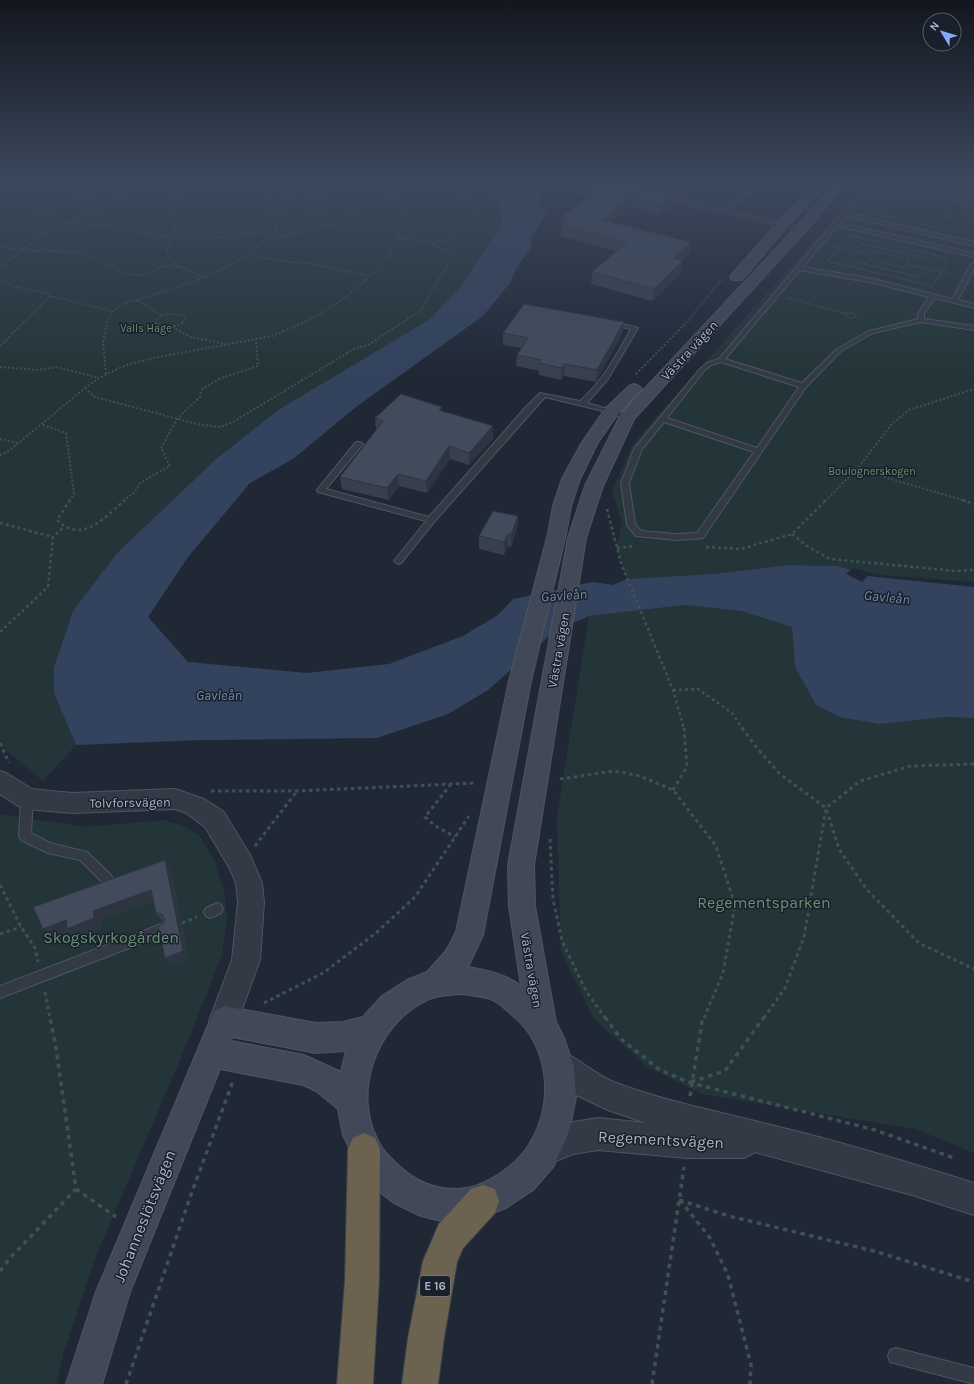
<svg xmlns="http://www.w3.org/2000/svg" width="974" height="1384" font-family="Karla,sans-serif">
<rect width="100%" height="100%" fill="#202836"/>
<!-- green -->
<path fill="#233538" d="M87,181h377l14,5 23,17v23l-41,61 -30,32 -152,91 -62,49 -99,94 -44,58 -19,56 22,78 -33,36 -43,-36v-528l32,-9 49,-23z
M867,181h107v403l-94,-7 -44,-11 -47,-1 -77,9 -85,5 -10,-31 5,-26 -10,-30 19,-45 25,-30z
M685,605l56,6 51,16 3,40 21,38 23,12 40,7 66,-7 29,1v435l-59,-24 -213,-35 -54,-27 -55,-49 -32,-67 -4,-134 32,-201z
M0,814l86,13 77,-7 19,5 17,10 15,25 10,32 3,26 -5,37 -42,105 -84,196 -32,95 -7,33h-57z"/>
<!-- water -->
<path fill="#33435d" d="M464,181h60l15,10 -1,14 10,9 -5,3 -5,10 -6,8 -1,13 -14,19 -7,16 -27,33 -127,91 -63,52 -43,24 -62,74 -40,60 40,45 119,11 82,-9 74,-28 35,-21 15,-16 80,-17 20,3 14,-6 85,-5 77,-9 47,1 44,11 94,7v134l-29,-1 -66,7 -40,-7 -23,-12 -21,-38 -3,-40 -51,-16 -56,-6 -96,11 -33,14 -68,60 -40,24 -71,24 -175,2 -126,5 -22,-52v-26l19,-56 44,-58 99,-94 62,-49 152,-91 30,-32 41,-62v-22l-23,-17z"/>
<!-- pier -->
<path fill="#202836" d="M853,568l27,7 94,7v5l-106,-11 -6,6 -16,-8z"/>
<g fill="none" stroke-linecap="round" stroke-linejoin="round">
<defs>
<path id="service" d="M740,181h5l7,9 -24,23h-4v-2l22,-21z
M869,181h7l98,20v4l-102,-21 -24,29 126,29v4l-128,-30 -6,7 134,30v4l-137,-31 -34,41 71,12 78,20 19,-35 3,-2v7l-16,31 16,4v4l-39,-10 -11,15v6l50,7v4l-53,-8 -48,11 -32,18 -35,36 -103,151 -27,2 -40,-4 -9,-11 -6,-42 13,-34 66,-80 7,-6 12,-4zM800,270l74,13 55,14 -11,16v6l-49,12 -32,18 -35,34 -77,-24zM721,362l78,25 -42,61 -90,-30 37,-47 7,-6zM664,422l90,30 -57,81 -21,1 -35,-3 -6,-7 -6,-41 13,-34z
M913,181h11l50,10v4z
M610,321l28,7 -30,51 -21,24 43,12v4h-3l-28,-9 -54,-13 -111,125 -33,41 -3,1 -4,-3 32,-40 -108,-29 -1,-2 39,-48h3l4,2 -37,45 103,28 95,-108 16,-16 40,8c23,-20 36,-45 51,-72l-23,-5v-2z
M27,794l4,2 2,3 -2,34 19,10 37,9 24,23 2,4 -2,4 -4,1 -4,-1 -23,-23 -32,-7 -27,-13 -2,-4 2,-37 2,-3z
M217,903l4,2 2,4 -2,4 -11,5 -4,-2 -2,-4 2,-4z
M164,923l4,2 2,4 -2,4 -168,65v-12z
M896,1348l78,20v16l-84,-22 -2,-6 2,-6z"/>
<path id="minor" d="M621,181h13l6,4 38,12 127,30 1,2 -5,3 -130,-31 -37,-12z"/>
<path id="tertiary" d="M0,771l8,3 24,15 40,4 103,-4 29,10 19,12 27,44 12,28 2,19 -4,58 -26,71 -10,5 -10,-5 -5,-10 23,-61 6,-58 -2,-19 -6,-14 -25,-42 -19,-14 -11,-4 -103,4 -45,-4 -9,-3 -18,-12z
M559,1050c20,8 35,24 55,32 52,20 107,30 161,44 67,16 133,36 199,57v32l-62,-20 -157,-43 -11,6h-57l-89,-8 -25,4 -27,11 -11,-5 -5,-11 5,-11 38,-16 25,-4 48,5 -38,-13 -36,-17 -24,-17 -4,-11 4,-11z"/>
<path id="secondary" d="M818,181h11l-43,47 -44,52h-10l-2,-3 2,-3 46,-52z
M837,181h11l-43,51 -171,187 -31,67 -17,52 -52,327 1,41 21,116 8,16 10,29 2,30 -6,30 -4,12 -13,28 -20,23 -27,18 -26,10 -15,4h-19l-25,-6 -27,-13 -13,-10 -20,-21 -18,-37 -5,-26 -22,-18 -13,-6 -83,-16 -90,223 -28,92h-36l30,-92 118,-281 10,-5 92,17 27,-1 20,-5 19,-21 25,-16 20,-8 19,-21 10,-19 53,-251 39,-147 5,-28 9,-27 19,-35 24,-35 24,-23 5,-2 5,2 3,3 -25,26 -20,29 -17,35 -9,27 -5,28 -35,147 -48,254 -15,32c18,3 38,7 53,19l-12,-80 -1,-41 60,-327 17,-52 36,-72 176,-188zM460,994c11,1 22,2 33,6 7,3 13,10 19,15 37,29 43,88 18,128 -8,14 -21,25 -34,33 -13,8 -27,14 -43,13 -24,-1 -41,-10 -58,-27 -4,-4 -9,-9 -12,-13 -34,-50 -9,-124 44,-149 10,-5 23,-5 33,-6zM232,1037l84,16 30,-2 -5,21 -37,-17 -73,-14z"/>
<path id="motorway" d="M364,1133l11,5 5,11 -1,132 -6,103h-36l8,-103 3,-132 5,-11z
M483,1185l12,4 4,12 -4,12 -32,35 -6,14 -13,76 -6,46h-36l6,-46 15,-77 16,-37 32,-35z"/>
</defs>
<!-- service casing -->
<use href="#service" stroke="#4e5561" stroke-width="2"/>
<!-- minor casing -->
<use href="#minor" stroke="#4e5561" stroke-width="1"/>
<!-- tertiary casing -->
<use href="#tertiary" stroke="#4e5561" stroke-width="2"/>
<!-- secondary casing -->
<use href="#secondary" stroke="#4e5561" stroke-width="2"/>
<!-- motorway casing -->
<use href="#motorway" stroke="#3b424e" stroke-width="2"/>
<!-- path-far4 -->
<path stroke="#3f5154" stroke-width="1.5" stroke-dasharray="1.5 1.5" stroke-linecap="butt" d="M154,181l24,9 -6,17 4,25 -9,16 1,6 11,13
M429,181l25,10 17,13 5,12 -4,7 -26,17 -13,2
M711,181l2,14
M884,191l82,17 -13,23 -86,-19z
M870,200l19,4
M273,205l37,-24
M271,211l28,-7 55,-23
M884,211l10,-12
M945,216l29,6
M68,223l34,2 70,13h44l61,-8 67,-29 18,5
M940,223l5,-7 2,-7
M327,225l37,5 37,-1
M0,229l83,-33 57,-15
M969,230l5,-9
M850,235l98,23 -6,14 -10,14 -105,-25z
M397,238c21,2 40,3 56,19l-14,21 -17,31 -20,14
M268,239l50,-10 44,-23 34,-8
M862,244l67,15 -11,18 -69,-17z
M0,246c26,8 53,3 79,7 20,3 35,18 54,22 12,2 22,-7 33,-9 13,-2 26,6 38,11
M833,246l38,9
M874,251l35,9 -5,8 -36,-9z
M250,255l39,7 18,1 61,13
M906,264l48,11
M0,268l43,-34 81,-38 6,-7 -3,-5
M0,279l15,8 31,6 4,3 -27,27
M50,296l62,15
M788,298l56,15
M137,300l24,15
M844,313h9l4,4 -7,1z
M107,323l5,-11 9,-7c13,-5 27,-8 41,-13 44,-14 84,-29 116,-64l-6,-11 1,-12 -7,-7 -2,-10 8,-7
M156,323v-3c8,-8 18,-7 29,-4v3l-3,4
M302,323c29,-13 67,-41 86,-67 8,-11 13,-29 19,-42 -6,-20 -27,-27 -46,-33
M686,323l35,-43"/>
<!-- path-far3 -->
<path stroke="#3f5154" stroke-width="2" stroke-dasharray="2 2" stroke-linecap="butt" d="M156,322v2c9,4 19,4 27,-2
M172,327l19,10 35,7
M0,346l24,-24
M0,367l38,3 18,-3 43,11
M106,374l-3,-32 4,-20
M636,374l51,-52
M85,388l10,9 102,27 23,3 13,-5 121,-73 14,-4 35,-23
M43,425l23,8 8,61 -5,7
M0,439l18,4
M0,455l9,-4 76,-63 14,-10 27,-13 28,-7 118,-22 33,-14
M857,469l109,32
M123,501l12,-9 5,-9 30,-17 -9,-18 17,-30 22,-21 1,-7 20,-12 37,-12 -2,-27
M825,501l32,-32 35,-45 17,-14 65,-21"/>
<!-- path-far2 -->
<path stroke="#3f5154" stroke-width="2.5" stroke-dasharray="3 3" stroke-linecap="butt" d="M70,500l-13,20c25,25 48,-3 68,-20
M962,500l12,4
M607,509l14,54 52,127 11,39
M0,523l53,14
M792,534l15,12 23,13 125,12 19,-1
M706,547l35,2 51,-15 34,-34
M617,548l18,-2
M0,632l48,-45 5,-50 11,-10
M673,690l25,-1 34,24 11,16"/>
<!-- path-far1 -->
<path stroke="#3f5154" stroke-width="3" stroke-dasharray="3.5 3.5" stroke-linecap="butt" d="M742,728l14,19 24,27 46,34 13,41 28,41 52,53 55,26
M0,743l9,20
M560,779l54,-8 26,5 33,14 43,56 19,59 -12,68 -19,45
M451,784l-26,33 9,8 21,12
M673,790l14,-23 -3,-39
M211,791h86l178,-8
M550,839l3,60 9,42 24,50 19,27
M255,846l42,-55
M0,885l21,42 14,21 3,14
M182,923l15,-6
M0,934l21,-7
M45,992l5,26
M264,1003l59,-30 53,-40 39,-36 54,-81
M764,1018l21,-30 19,-51 22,-129 34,-27 51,-15 63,-2"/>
<!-- path -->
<path stroke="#3f5154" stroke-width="3.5" stroke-dasharray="4.5 4.5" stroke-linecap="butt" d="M605,1017l16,22 39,31 31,13 184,47 79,28
M691,1082l34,-11 39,-54
M690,1096l12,-74 2,-5
M76,1189l40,28
M679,1200l50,16 145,35 100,31
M680,1200l30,38 18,37 23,90 -1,19
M0,1271l11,-14 65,-68 -20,-141 -6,-31
M126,1384l67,-195 40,-108
M652,1384l32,-217"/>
<!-- service -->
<use href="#service" fill="#333a46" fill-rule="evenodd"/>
<!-- minor -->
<use href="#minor" fill="#333a46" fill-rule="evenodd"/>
<!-- tertiary -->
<use href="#tertiary" fill="#333a46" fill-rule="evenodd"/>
<!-- secondary -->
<use href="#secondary" fill="#414959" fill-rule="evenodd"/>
<!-- motorway -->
<use href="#motorway" fill="#6c6250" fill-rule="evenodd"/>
</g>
<!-- wall -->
<path fill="#38404e" d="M3,181h37v1l-20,8z
M577,181h62l2,7 14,-2v-5h47l-1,4 -16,12 -8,-2 -1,9 -16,11 -30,-8 -19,16 80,19 -2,11 -7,7 -1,12 -29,29 -61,-17 1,-12 24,-21 -55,-15v-19l25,-18 -9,-6 1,-11h1z
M624,322l-2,12 -26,48 -32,-6 -3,4 -22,-5v-4l-23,-5 1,-11 4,-7 -18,-3v-12z
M442,407v4l51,28 -24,26 -19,-6 -23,34 -28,-7 -10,14 -47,-11 -2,-12 36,-47 -1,-12z
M518,516l-1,13 -6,18 -3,-1 -4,9 -25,-6v-13z
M165,860l6,10 18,90 -17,7 -7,-9 -2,-34v-2l-7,-9 -3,-12 -52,19 1,8 -26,10 -6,-6 -17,6z"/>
<!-- shaded-wall -->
<path fill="#2e3440" d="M26,181h14v1l-20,8 -2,-6z
M696,181h6l-1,4 -16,12 1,-8z
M677,193l-1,11 -16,11 1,-11z
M632,197l-2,10 -29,25 1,-12z
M691,242l-2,11 -17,16 2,-11z
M683,260l-2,12 -29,29 2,-12z
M624,322l-2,12 -26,48 1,-12z
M565,364l-1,12 -3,4 1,-12z
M442,407l1,12 -4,-9z
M493,426v13l-24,26v-12z
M449,446l1,13 -23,34 -1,-12z
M398,474l1,12 -10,14 -2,-12z
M518,516l-1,13 -6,18v-12z
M508,534v12l-4,9v-13z
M165,860l6,10 18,90 -17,7 -7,-9z
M151,890l7,9 -57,21 1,8 -26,10 -6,-6 -17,6 -10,-9z"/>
<!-- building -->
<path fill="#414b5b" stroke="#2e3440" d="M12,181h14l-8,3z
M583,181h56l2,2v5l6,-4 30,9 -16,11 -29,-7 -30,23 89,22 -17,16 9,2 -29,29 -62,-17 35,-30 -66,-17 8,-5 -8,-3 33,-24 -16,-11z
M660,181h36l-10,8z
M524,304l100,18 -27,48 -32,-6 -3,4 -23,-5 3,-3 -25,-5 11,-17 -25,-5z
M401,394l41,13 -3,3 54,16 -24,27 -20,-7 -23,35 -28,-7 -11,14 -47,-11 43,-56 -8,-3z
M493,511l25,5 -7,19 -3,-1 -4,8 -25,-6z
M165,860l18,91 -18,7 -7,-32 5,-2 2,-5 -3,-5 -6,-1 -5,-23 -58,21 1,7 -27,11 -1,-9 -23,9 -10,-22z"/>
<!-- sky -->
<linearGradient id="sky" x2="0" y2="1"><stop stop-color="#12161e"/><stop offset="0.48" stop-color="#3c485d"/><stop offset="1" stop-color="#3c485d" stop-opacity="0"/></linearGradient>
<rect width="974" height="375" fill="url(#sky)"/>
<g text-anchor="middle" stroke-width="3" stroke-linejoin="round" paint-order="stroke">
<!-- far-park labels -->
<g font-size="11" fill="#669372" stroke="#191f2b">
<text x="146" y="332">Valls Hage</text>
<text x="872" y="475">Boulognerskogen</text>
</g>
<!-- shield labels -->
<rect fill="#191f2b" stroke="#818895" stroke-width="1" x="420" y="1276" width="30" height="20" rx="3"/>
<g font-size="12" font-weight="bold" fill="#adb5c3">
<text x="435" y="1290">E 16</text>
</g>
<!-- street labels -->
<g font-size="13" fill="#adb5c3" stroke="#191f2b">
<text transform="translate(689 350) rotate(-47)" y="5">Västra vägen</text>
<text transform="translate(558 650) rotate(-80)" y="5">Västra vägen</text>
<text transform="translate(130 802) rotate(-1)" y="5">Tolvforsvägen</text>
<text transform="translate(532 970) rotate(80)" y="5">Västra vägen</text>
</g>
<!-- water labels -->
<g font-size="14" font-style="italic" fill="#758aab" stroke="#191f2b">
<text transform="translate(564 595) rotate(-4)" y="5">Gavleån</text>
<text transform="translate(887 597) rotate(6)" y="5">Gavleån</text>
<text x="219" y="700">Gavleån</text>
</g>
<!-- near-park labels -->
<g font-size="16" fill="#669372" stroke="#191f2b">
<text x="764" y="908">Regementsparken</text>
<text x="111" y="943">Skogskyrkogården</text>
</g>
<!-- near-street labels -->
<g font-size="16" fill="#adb5c3" stroke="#191f2b">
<text transform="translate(661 1139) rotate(3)" y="6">Regementsvägen</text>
<text transform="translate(144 1216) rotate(-68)" y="6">Johanneslötsvägen</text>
</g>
</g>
<!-- north arrow -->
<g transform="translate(942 32) rotate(308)"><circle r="19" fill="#191f2b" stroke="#545b68"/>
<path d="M0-3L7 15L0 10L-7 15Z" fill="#81a9f5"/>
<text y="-6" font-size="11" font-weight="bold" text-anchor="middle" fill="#adb5c3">N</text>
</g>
</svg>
